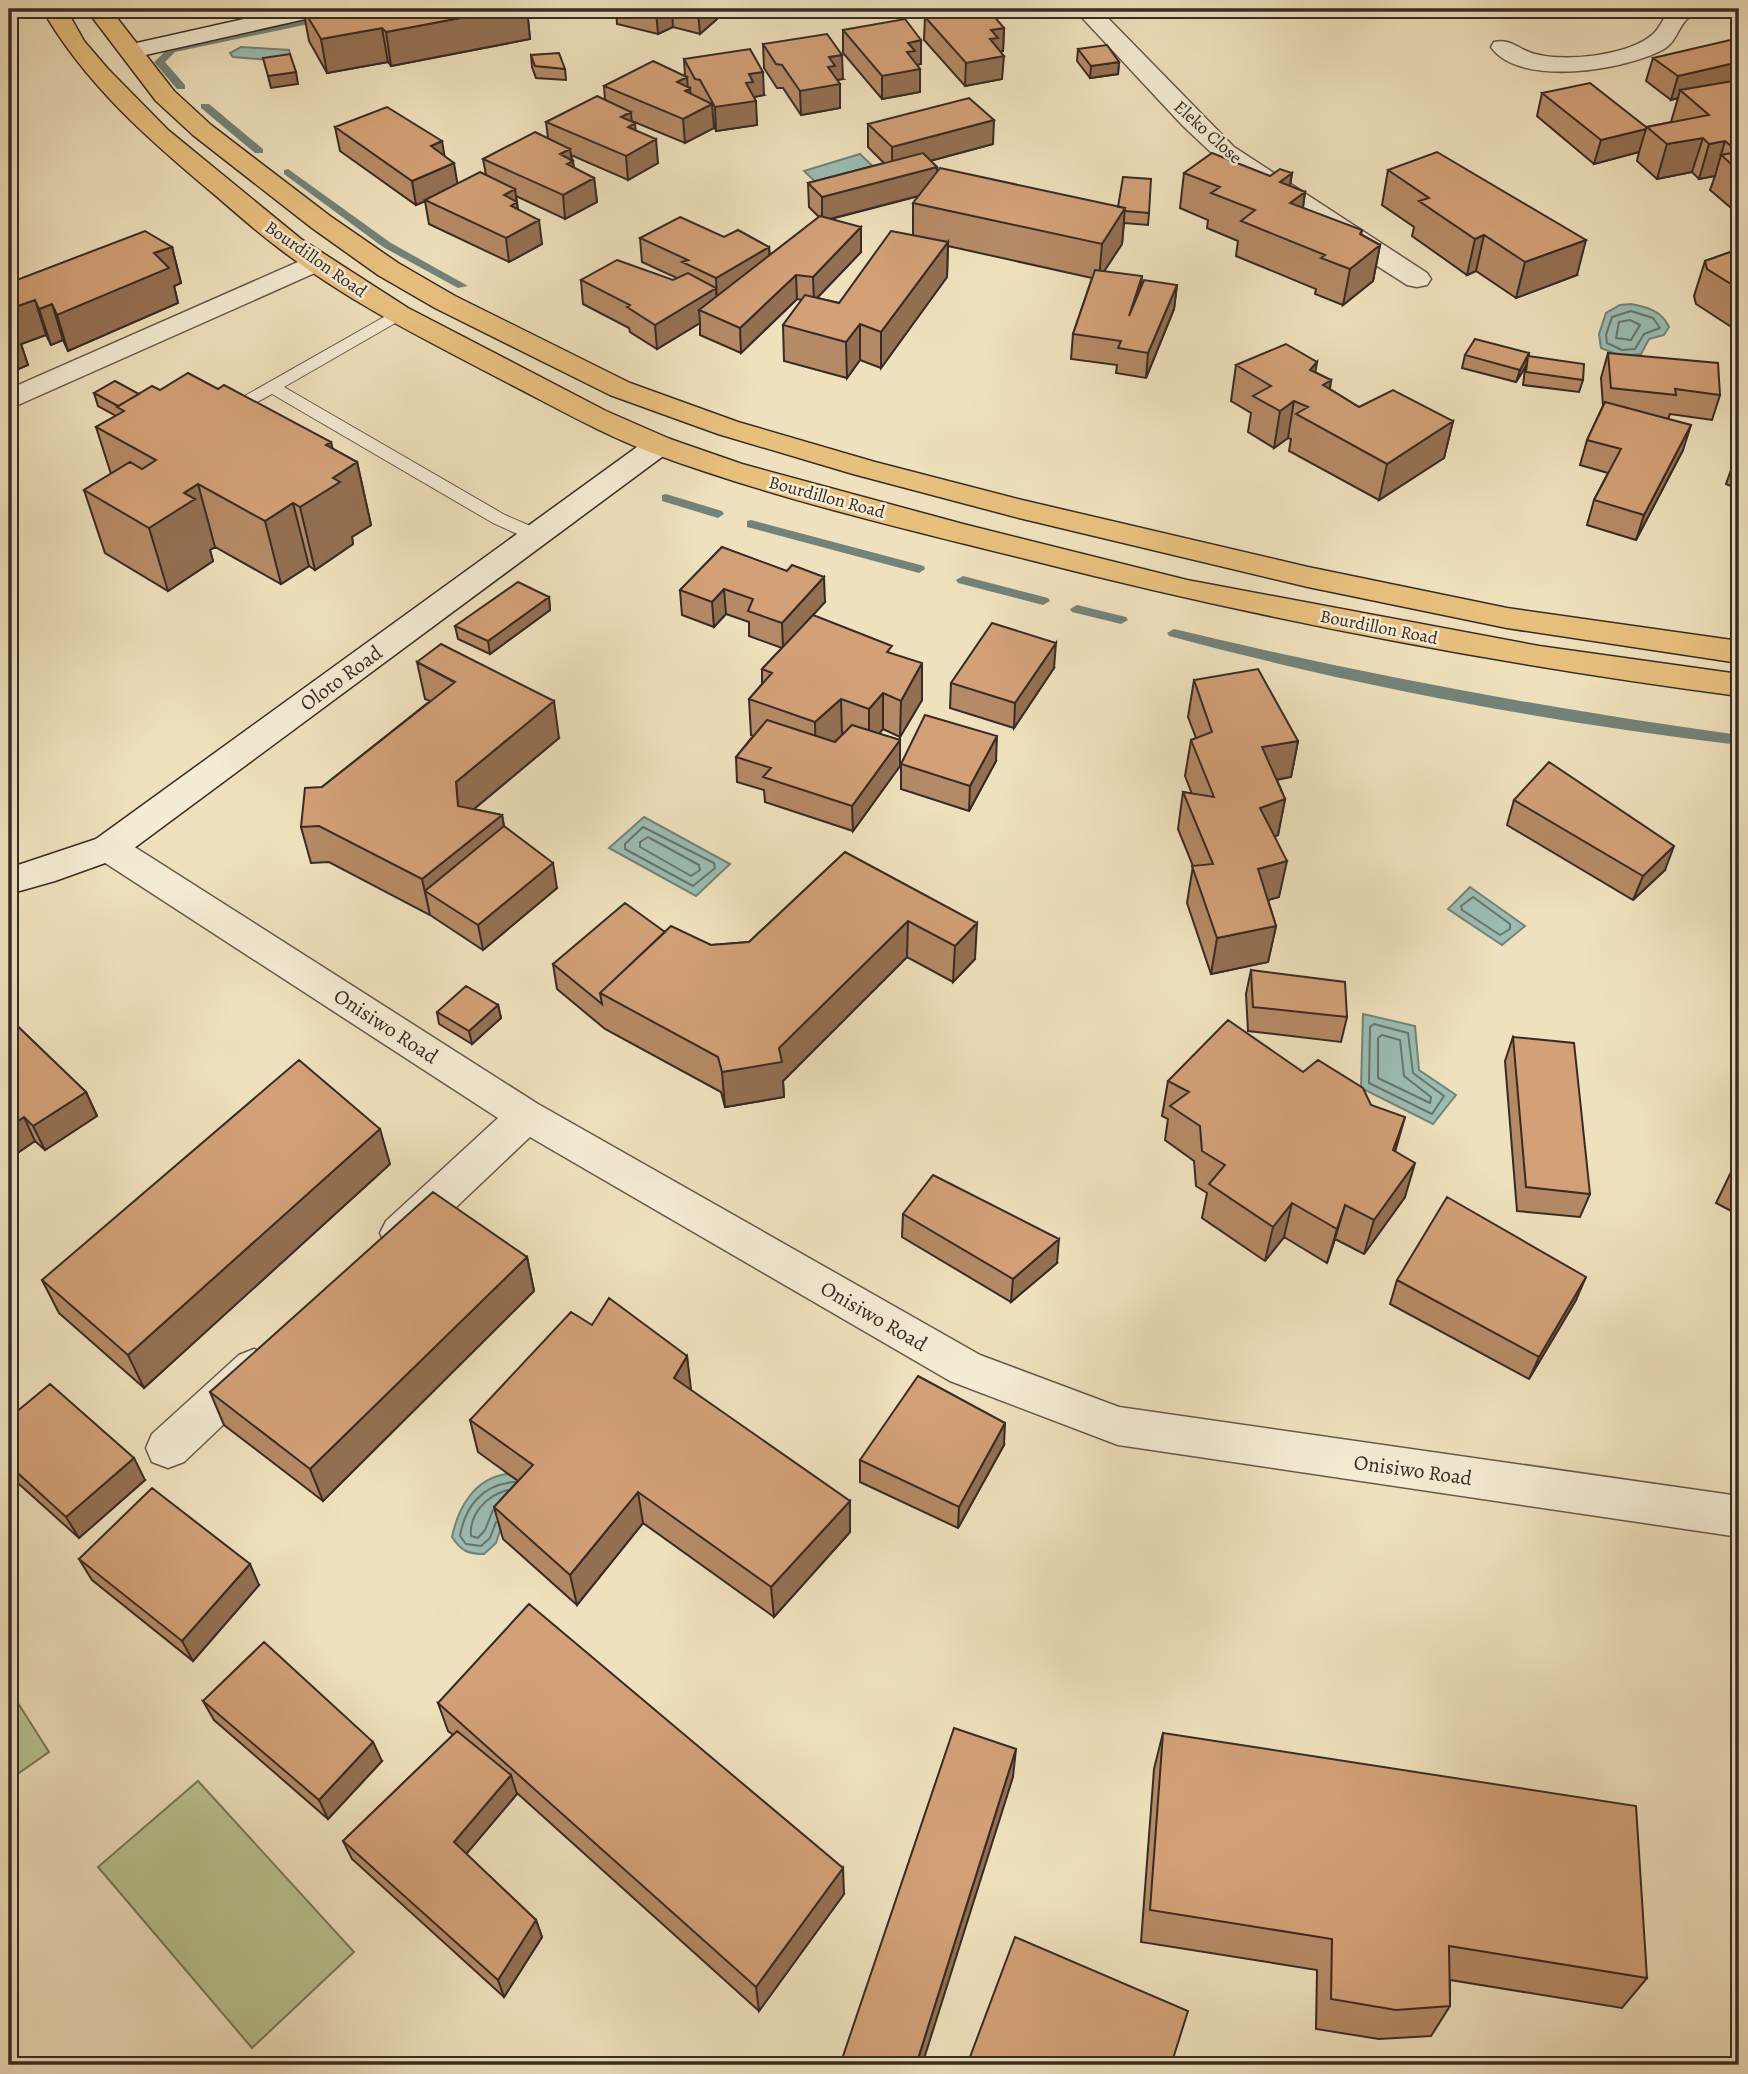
<svg xmlns="http://www.w3.org/2000/svg" width="1748" height="2074" font-family="Alegreya,serif">
<rect width="100%" height="100%" fill="#efe1bd"/>
<filter id="stains"><feTurbulence type="fractalNoise" baseFrequency=".00286" numOctaves="4"/><feColorMatrix values="0 0 0 0 .2 0 0 0 0 .09 0 0 0 0 .02 0 0 0 .5 -.17"/></filter>
<radialGradient id="worn" r=".72"><stop offset=".6" stop-color="#630" stop-opacity="0"/><stop offset="1" stop-color="#630" stop-opacity=".3"/></radialGradient>
<!-- green -->
<path fill="#b9c391" stroke="#78775b" stroke-width="2" d="M9,1689l40,63 -40,28z
M198,1781l156,171 -102,96 -154,-181z"/>
<!-- water -->
<path fill="#9abdb3" stroke="#73837a" stroke-width="2" d="M241,47l48,3 1,4 -21,6 -36,-3 -3,-4z
M860,154l19,18 -57,16 -18,-17z
M1631,304c16,3 31,7 38,23l-5,8 -15,4 -8,15 -20,2 -20,-8 -2,-14 7,-21 14,-8z
M644,817l86,47 -34,32 -87,-48z
M1470,887l55,39 -23,19 -54,-36z
M1363,1014l52,12 4,44 37,25 -23,29 -72,-36z
M506,1474l13,1 19,9 -37,44 -5,15 -12,11c-16,0 -23,-3 -32,-17 6,-29 22,-58 54,-63z"/>
<g fill="none" stroke-linecap="round" stroke-linejoin="round">
<!-- shore -->
<path stroke="#69746c" stroke-width="2" d="M1631,311l22,7 7,10 -16,6 -9,15 -13,1 -15,-7 -1,-8 6,-18z
M1630,320l10,5 -9,15 -15,-2 3,-16z
M643,827l71,36 1,5 -22,18 -68,-37v-5z
M648,837l51,28 1,5 -9,6 -51,-29v-5z
M1473,897l37,27v5l-10,6 -38,-25 -1,-4z
M1374,1024l34,9 5,40 31,23 -12,18 -63,-31 1,-56z
M1382,1035l18,5 4,36 27,21 -1,6 -52,-25v-40z
M493,1510l-8,20 -7,8 -7,-2c-2,-22 16,-41 37,-46
M496,1522l-6,16 -9,8 -15,-2 -6,-8c5,-30 23,-52 55,-54"/>
<!-- stream -->
<path fill="#73837a" fill-rule="evenodd" d="M325,15l5,3 -2,2 -153,32 -10,10 20,23v4h-8l-23,-27 15,-14z
M201,104h8l54,45v4h-8l-54,-45z
M288,169l103,74 77,43 -10,2 -75,-41 -99,-73v-4z
M666,494l56,17 2,3 -6,4 -56,-17v-6z
M751,520l173,46 1,3 -6,4 -172,-46v-6z
M963,576l85,22 2,3 -7,4 -85,-22 -2,-3z
M1077,605l49,12 2,3 -7,4 -49,-12 -2,-3z
M1174,629c187,45 375,80 565,106v10c-191,-23 -384,-59 -570,-109l-2,-3z"/>
<defs>
<path id="lane" d="M398,309l8,5 -2,4 -120,69 221,128 37,16 2,4 -2,4h-14l-35,-16 -221,-129 -44,24h-12l-3,-4z"/>
<path id="street" d="M1074,9h25l135,138 193,126 4,6 -4,6 -10,2 -10,-2 -92,-59 -99,-69 -33,-31z
M1671,9h28c-4,5 -8,6 -12,10 -9,9 -11,23 -23,30 -37,21 -145,39 -173,-2l3,-5c17,-4 25,8 41,12 29,8 93,2 117,-19 8,-6 11,-18 19,-26z
M316,254l10,2 4,6 -4,6 -317,141v-20z
M109,835l13,4 416,265 442,251 139,52 620,89v41l-621,-92 -168,-64 -420,-244 -114,108 -15,5 -15,-5 -6,-12 6,-12 112,-103 -402,-261 -5,-9 5,-9z
M254,1349l15,6 7,13 -7,13 -85,81 -16,6 -16,-6 -6,-14 6,-14 87,-79z"/>
<path id="secondary" d="M288,9h43l-4,5 -8,2 -187,42 -9,-2 -3,-5 3,-5z
M659,436l11,3 4,6 -4,6 -548,406 -67,24 -46,13v-26l87,-29 552,-400z"/>
<path id="primary" d="M42,9h24l18,32 24,28 60,61 133,109 107,69 198,103 64,28 72,25 221,60 224,56 352,66 200,28v22c-237,-31 -473,-76 -705,-135 -125,-31 -261,-63 -382,-108 -50,-19 -97,-46 -144,-70 -78,-41 -158,-80 -228,-134 -23,-17 -44,-36 -65,-54 -66,-55 -130,-111 -173,-186z
M86,9h24l64,82 37,34 119,91 68,47 57,33 175,87 108,39 137,40 147,38 286,67 199,41 232,33v22l-232,-35 -199,-41 -289,-69 -166,-44 -135,-40 -108,-39 -175,-87 -57,-33 -66,-47 -119,-93 -37,-34z"/>
</defs>
<!-- lane casing -->
<use href="#lane" stroke="#66584b" stroke-width="2"/>
<!-- street casing -->
<use href="#street" stroke="#66584b" stroke-width="3"/>
<!-- secondary casing -->
<use href="#secondary" stroke="#382b25" stroke-width="3"/>
<!-- primary casing -->
<use href="#primary" stroke="#382b25" stroke-width="3"/>
<!-- lane -->
<use href="#lane" fill="#f5ecd4" fill-rule="evenodd"/>
<!-- street -->
<use href="#street" fill="#f5ecd4" fill-rule="evenodd"/>
<!-- secondary -->
<use href="#secondary" fill="#f5ecd4" fill-rule="evenodd"/>
<!-- primary -->
<use href="#primary" fill="#e8c07e" fill-rule="evenodd"/>
</g>
<!-- wall -->
<path fill="#b58a66" stroke="#382b25" stroke-width="2" fill-rule="evenodd" d="M303,9h224l3,30 -139,27 -3,-4 -61,11 -18,-32z
M616,9h101v10l-17,15 -27,-7 -15,7 -41,-10z
M925,17l79,11 -1,23 -3,1 2,27 -37,7 -41,-46z
M843,30l78,10v24l-4,1 3,4v23l-38,7 -39,-46z
M763,44l80,35 -6,1 3,28 -39,7 -18,-27h-6l-13,-20z
M1078,49l41,13 -1,12 -28,4 -13,-17z
M531,55l34,14 1,11 -30,-2 -4,-11z
M1653,58l86,26 -2,1 2,1v127h-2l-27,-23 5,-14 -16,3 -7,-7 -35,7 -20,-18 2,-9 -45,12 -57,-48 5,-23 104,34 25,-5 7,-24 -7,2 -25,-19z
M684,59l80,36 -10,2 3,28 -41,6 -2,-5v2l-29,15 -53,-22 3,9 23,33 -30,17 -57,-25 3,13 20,10 3,24 -32,17 -49,-23 2,13 24,35 -33,18 -80,-38 -4,-23 -9,4 -76,-54 -5,-24 109,29 13,28 29,-9 -3,-16 65,-21 -2,-16 59,-22 -1,-14 81,-10z
M868,124l125,20 -63,17 7,6v5l212,41 -1,12 -24,-2 -2,21 -18,27 37,16 36,-2 -3,24 -28,69 -30,-5 1,-8 -46,-6 2,-25 19,-56 -144,-32 -1,31 -66,91 -21,-8 -13,18 -63,-17 -1,-36 19,-25 -5,-1 -56,54 -41,-18v-12l-43,26 -27,-17 -1,-4 -46,-24 -2,-24h92l4,-2 -35,-16 -2,-24 84,-1 45,10 1,8 49,-38 -10,-10 -1,-24 76,-20 -16,-16zM919,196l-6,7v32l-74,68 -22,-5 44,-46 -30,-33z
M1388,170l189,105 -61,23 -40,-27 -9,4 -55,-39 2,-9 -32,-22z
M1184,173l86,3 22,-3 -2,13 15,6 -2,16 59,27 18,10 -7,36 -30,24 -28,-11 1,-5 -80,-33 2,-15 -31,-13 1,-8 -28,-12z
M172,247l9,36 -7,3 4,17 -110,48 -5,-11 -12,5 -5,-10 -25,9 7,21 -19,8v-90z
M1739,249v83l-43,-28 -2,-8 11,-35z
M1529,353l-3,13 -10,16 -54,-14 3,-13z
M1608,353l112,42 -8,25 -42,-6 -2,5 15,31 -47,90 -49,-15 7,-25 14,-27 -28,-8 7,-25 16,-34 -2,-28z
M1528,356l55,24 -4,12 -56,-7 2,-16z
M1236,365l79,7 16,8 -1,9 29,18 94,14 -9,37 -65,42 -90,-49 2,-12 -3,-1 -14,10 -26,-16 3,-19 -20,-12z
M160,390l173,59 24,13 14,63 -19,12 1,7 -38,26 -6,-4 -28,18 -66,-37 -5,3 3,11 -45,30 -63,-38 -21,-63 27,-16 -15,-47 20,-11 -18,-10 -4,-13 45,1z
M1739,453v37l-13,-6 9,-25 3,-3z
M722,547l103,55 -19,20 86,32 30,46 -22,37 -17,-8 -4,5 21,6v26l-47,65 -88,-29 -1,-12 -27,-8 -1,-25 17,-21 -2,-1 -2,-36 13,-15v-15l20,-21 -33,-12v-14l-23,-8 -12,13 -32,-12 -2,-25z
M549,597l1,13 -60,44 -32,-15 -3,-13z
M417,662l142,76 -85,71 28,6 2,11 53,62 -74,62 -53,-35 -101,-53 -18,1 -10,-36 21,-40 108,-86 -5,-2z
M1054,668l-40,60 -64,-20 1,-25z
M1194,680l104,61 -7,36 -14,3 8,19 -7,36 -3,2 4,60 -11,3 8,26 -8,36 -57,12 -24,-71 6,-37 -15,-37 5,-37 9,2 -7,-18 6,-36 5,-2 -8,-21z
M996,761l-27,50 -68,-22v-25z
M1514,800l151,70 -32,30 -126,-75z
M845,852l130,107 -22,23 -46,-25 -124,124 1,16 -59,10 -4,-15 -116,-63 -48,-40 -4,-25 112,-32 46,13 38,-3z
M1251,970l96,47 -6,25 -93,-11 -2,-37z
M498,1005l3,13 -29,26 -33,-20 -2,-12z
M9,1018l77,74 11,24 -52,34 -10,-9 -19,13 -7,-7z
M1513,1037l77,157 -10,23 -63,-6 -12,-150z
M1303,1072l68,33 24,47 10,45 -41,57 -29,-15 -8,24 -43,-26 -19,24 -63,-43 5,-25 -11,-7 -2,-25 -29,-21 3,-21 -6,-3 6,-35z
M1739,1159v56l-23,-12 17,-35z
M390,1164l-246,224 -85,-75 -17,-33z
M903,1214l154,49 -46,39 -109,-65z
M527,1257l7,34 -211,210 -99,-76 -14,-33z
M1397,1280l179,20 -47,79 -139,-75z
M592,1325l95,31 3,34 160,142 -76,85 -131,-94 -66,82 -74,-66 -9,-32 24,-26 -40,-29 -8,-32z
M9,1418l136,62 -66,58 -70,-63z
M1004,1445l-46,83 -98,-46v-22z
M79,1559l180,26 -66,76 -101,-81z
M203,1701l179,60 -54,58 -114,-99z
M438,1703l406,191 -85,117 -242,-218v1l-51,60 70,66 6,17 -38,60 -152,-138 -9,-18 110,-106 -5,-4z
M1163,1733l484,245 -25,30 -172,-28v26l-19,30 -52,3 -63,-10 1,-59 -176,-28 13,-173z
M1739,1788v52l-4,-46z"/>
<!-- shaded-wall -->
<path fill="#947053" stroke="#382b25" stroke-width="2" d="M508,9h19l3,30 -139,27 -5,-34z
M661,9h11l1,18 -15,7 -2,-23z
M701,9h16v10l-17,15 -2,-23z
M382,28l6,34 -61,11 -6,-34z
M1004,28l-1,23 -6,1 7,4 -2,23 -37,7 1,-23 25,-33z
M921,40v24l-6,1 5,4v23l-38,7v-23l26,-33z
M842,55l1,24 -7,1 4,4v24l-39,7 -1,-24 28,-24 1,-10z
M1119,62l-1,12 -28,4 1,-12z
M1739,62v22l-52,12 -7,-6 -2,8 -7,2 7,-24z
M296,72l2,12 -27,4 -3,-12z
M763,72l1,23 -10,2v4h2l1,24 -41,6 -1,-24 34,-33z
M687,77l1,13 2,-2 2,24 -15,-30z
M712,104l2,24 -29,15 -2,-24z
M631,112l1,13 3,-2 2,24 -16,-30z
M994,120l-1,24 -101,27v-24z
M1646,129l-7,23 -45,12 7,-24z
M1703,138l-11,34 -35,7 10,-35z
M656,139l2,24 -30,17 -2,-24z
M442,141l4,24 -15,-19z
M1725,141l-10,35 -16,3 10,-35z
M570,149l2,13 1,-1 3,24 -16,-31z
M454,163l4,24 -42,18 -4,-24z
M937,167v24l-115,30v-24z
M1292,173l-6,35 -6,-26z
M594,178l3,24 -32,17 -2,-24z
M515,189l5,38 -16,-32z
M1305,192l-5,35 -10,-24z
M1125,208l-3,36 -23,35 3,-35z
M539,220l3,24 -33,18 -3,-24z
M861,227v25l-47,49 -1,-24z
M1362,230l-6,34 24,-19 -7,36 -30,24 7,-36 10,-35z
M1484,235l-8,36 -9,4 8,-36z
M1586,240l-9,35 -61,23 9,-36z
M948,242l-1,35 -66,91v-36z
M172,247l9,36 -7,3 4,17 -110,48 -11,-36 97,-62z
M769,247l1,24 -53,31 -1,-24z
M796,275l1,24 -56,54 -1,-25z
M1142,276l-2,24 -11,16z
M1177,285l-3,24 -28,69 2,-25z
M716,288l1,25 -18,-3 1,13 -43,26 -2,-24z
M35,300l11,35 -25,9 7,21 -19,8v-64z
M52,304l11,36 -12,5 -12,-36z
M860,324v36l-13,18 -1,-36z
M1529,353l-3,13 -10,16 4,-12z
M1317,362l-6,36 -1,-28z
M1331,380l-6,36 -2,-31z
M1294,401l-6,37 -14,10 6,-37z
M1453,421l-9,37 -65,42 8,-36z
M1691,425l-8,25 -47,90 8,-25z
M331,442l8,32 18,-12 14,63 -19,12 1,7 -38,26 -15,-63 26,-62z
M198,484l17,63 -5,3 3,11 -45,30 -19,-63 35,-35z
M293,503l16,63 -28,18 -16,-63z
M824,577l1,25 -42,46 -1,-25z
M724,589l2,25 -12,13 -2,-25z
M549,597l1,13 -60,44 -2,-13z
M1056,643l-2,25 -40,60 1,-25z
M922,663v37l-22,37 1,-36z
M883,693v36l-14,17v-37z
M841,699l1,36 -26,24 -1,-37z
M554,701l5,37 -96,80 -5,-12 -2,-24z
M997,736l-1,25 -27,50 1,-25z
M900,740v26l-47,65 -1,-25z
M1298,741l-7,36 -36,6 7,-36z
M1285,799l-7,36 -24,9 6,-36z
M502,815l6,36 -83,40 5,24 -8,-36z
M1674,846l-9,24 -32,30 10,-24z
M1287,861l-8,36 -28,8 7,-36z
M553,863l4,25 -74,62 -5,-25z
M908,921l-1,36 -124,124 1,16 -59,10 -3,-35 57,-24z
M977,923l-2,36 -22,23 2,-36z
M1276,926l-8,36 -57,12 6,-36z
M498,1005l3,13 -29,26 -3,-13z
M86,1092l11,24 -52,34 -12,-24z
M24,1117l11,24 -19,13 -7,-14v-13z
M1405,1117l-10,35 -2,-2z
M380,1129l10,35 -246,224 -16,-33z
M1415,1163l-10,34 -41,57 10,-34z
M1292,1203l-8,34 -19,24 8,-34z
M1345,1205l-10,34 -8,24 10,-34z
M1059,1239l-2,24 -46,39 2,-23z
M527,1257l7,34 -211,210 -13,-32z
M1586,1277l-10,23 -47,79 10,-22z
M687,1356l4,33 -13,21 -4,-32z
M1005,1423l-1,22 -46,83 1,-21z
M134,1458l11,22 -66,58 -13,-21z
M638,1492l5,31 -66,82 -7,-30z
M850,1501v31l-76,85 -3,-30z
M250,1564l9,21 -66,76 -11,-20z
M373,1742l9,19 -54,58 -9,-19z
M1016,1749l-3,28 -91,288h-6z
M511,1775l6,19 -56,66 -7,-18z
M843,1868l1,26 -85,117 -3,-24z
M536,1920l6,17 -38,60 -6,-17z"/>
<!-- building -->
<path fill="#d3a077" stroke="#382b25" stroke-width="2" d="M303,9h205l-122,23 -4,-4 -61,11z
M647,9h14l-5,2z
M978,9h10l16,19 -13,2 7,8 -8,1 14,17 -38,7 -41,-46z
M905,19l16,21 -13,3 7,8 -8,1 13,17 -38,7 -39,-46z
M827,34l15,21 -13,2 6,9 -7,1 12,17 -40,7 -18,-26 -6,-1 -13,-20z
M1739,38v24l-61,14 -25,-18z
M1107,45l12,17 -28,4 -13,-17z
M750,49l13,23 -14,2 4,8 -7,1 10,18 -41,6 -15,-27 -5,-1 -11,-20z
M559,53l6,16 -30,-3 -4,-11z
M290,54l6,18 -28,4 -5,-18z
M653,61l34,16 -10,5 13,6 -5,3 27,13 -29,15 -79,-33z
M1733,81l6,5v85l-18,-16 17,-3 -13,-11 -16,3 -6,-6 -36,6 -20,-17 62,-12 -29,-25z
M1590,83l56,44v2l-45,11 -59,-47z
M597,96l34,16 -10,5 14,6 -7,4 28,12 -30,17 -80,-34z
M969,98l25,22 -102,27 -24,-23z
M387,107l55,34 -11,5 23,17 -42,18 -77,-54z
M535,132l35,17 -10,5 13,7 -6,3 27,14 -31,17 -80,-36z
M1437,152l149,88 -61,22 -41,-27 -9,4 -56,-38 10,-3 -41,-28z
M923,153l14,14 -115,30 -14,-14z
M1212,153l58,23 10,-7 12,4 -12,9 25,10 -15,11 72,27 -2,4 20,11 -30,24 -29,-11 4,-3 -84,-34 14,-11 -44,-17 9,-6 -36,-14z
M940,168l185,40 -23,36 -189,-41z
M480,172l35,17 -11,6 13,7 -6,4 28,14 -33,18 -81,-38z
M1123,177l28,2 -2,34 -24,-2v-3l-7,-1z
M820,216l41,11 -48,50 -17,-2 -56,53 -41,-18z
M680,217l44,20 14,-7 31,17 -53,31 -34,-16 6,-2 -48,-22z
M145,231l27,16 -18,6 15,15 -112,47 -5,-11 -13,5 -4,-9 -26,9v-26z
M891,231l57,11 -67,90 -21,-8 -14,18 -63,-17 22,-30 34,8z
M1739,249v40l-32,-20 -2,-8z
M617,260l56,20 15,-7 28,15 -61,37 -28,-18 3,-2 -49,-25z
M1095,270l47,6 -13,40 15,-36 33,5 -29,68 -30,-5 3,-7 -48,-7z
M9,318l7,11 -7,3z
M1475,339l54,14 -9,17 -55,-15z
M1286,344l31,18 -7,8 21,10 -8,5 36,22 34,-17 60,31 -66,43 -91,-50 12,-7 -14,-6 -14,10 -27,-15 18,-10 -35,-21z
M1608,353l110,10 2,32 -45,-6 1,6 -65,-7z
M1528,356l56,8 -1,16 -57,-8z
M188,373l30,16 6,-4 107,57 -5,3 31,17 -24,16 7,4 -40,25 -7,-4 -28,18 -67,-37 -14,9 11,6 -46,29 -65,-38 46,-28 12,7 14,-9 -60,-33 28,-16 -7,-4 35,-21 8,4z
M115,381l24,13 -21,12 -24,-13z
M1605,402l86,23 -47,90 -50,-15 27,-51 -34,-9z
M722,547l65,24 5,-6 32,12 -42,46 -34,-12 5,-12 -29,-10 -12,13 -32,-12z
M518,582l31,15 -61,44 -33,-15z
M813,615l79,31 -5,6 35,11 -21,38 -18,-8 -14,16 -28,-10 -26,23 -66,-23 23,-26 -10,-4z
M992,623l64,20 -41,60 -64,-20z
M441,644l113,57 -98,81 2,24 44,9 -80,64 -103,-53 -18,1 4,-39 17,-1 133,-105 -38,-20z
M1258,669l40,72 -36,6 23,52 -25,9 27,53 -29,8 18,57 -59,12 -25,-72 21,-2 -30,-72 31,5 -23,-57 21,-8 -18,-52z
M925,715l72,21 -27,50 -69,-22z
M767,720l68,22 17,-17 48,15 -48,66 -89,-29 8,-9 -35,-11z
M1549,762l125,84 -31,30 -129,-76z
M504,826l49,37 -75,62 -53,-34z
M845,852l132,71 -22,23 -47,-25 -129,127 3,14 -60,10 -4,-15 -118,-64 71,-67 40,19 38,-3z
M625,903l40,29 -65,61 2,11 -49,-40z
M1251,970l94,12 2,35 -94,-10z
M466,986l32,19 -29,26 -32,-19z
M9,1018l77,74 -53,34 -9,-9 -15,10z
M1228,1020l75,52 15,-12 45,28 8,17 34,12 -12,33 22,13 -41,57 -29,-15 -8,24 -45,-26 -19,24 -64,-43 16,-19 -23,-14 -2,-25 -30,-20 19,-14 -21,-11z
M1513,1037l61,6 16,151 -64,-7z
M299,1060l81,69 -252,226 -86,-75z
M1739,1159v13l-6,-4z
M933,1175l126,64 -46,40 -110,-65z
M433,1192l94,65 -217,212 -100,-77z
M1447,1197l139,80 -47,80 -142,-77z
M609,1298l78,58 -13,22 176,123 -79,86 -133,-95 -68,83 -76,-68 39,-42 -63,-45 101,-108 21,13z
M918,1376l87,47 -46,84 -99,-47z
M50,1384l84,74 -68,59 -57,-52v-47z
M152,1488l98,76 -68,77 -103,-82z
M529,1604l314,264 -87,119 -318,-284z
M264,1642l109,100 -54,58 -116,-99z
M954,1728l62,21 -100,316h-76z
M457,1731l54,44 -57,67 82,78 -38,60 -155,-139z
M1163,1733l473,73 11,172 -198,-32 1,60 -54,4 -65,-11 1,-60 -182,-29z
M1015,1937l173,74 -17,54h-204z"/>
<g text-anchor="middle" stroke-width="5" stroke-linejoin="round" paint-order="stroke">
<!-- far-street labels -->
<g font-size="18" fill="#382b25" stroke="#f5ecd4">
<text transform="translate(1208 132) rotate(42)" y="6">Eleko Close</text>
<text transform="translate(316 259) rotate(35)" y="6">Bourdillon Road</text>
<text transform="translate(827 497) rotate(15)" y="6">Bourdillon Road</text>
<text transform="translate(1379 627) rotate(11)" y="6">Bourdillon Road</text>
</g>
<!-- street labels -->
<g font-size="21" fill="#382b25" stroke="#f5ecd4">
<text transform="translate(341 678) rotate(-36)" y="7">Oloto Road</text>
<text transform="translate(386 1026) rotate(33)" y="7">Onisiwo Road</text>
<text transform="translate(874 1316) rotate(30)" y="7">Onisiwo Road</text>
<text transform="translate(1413 1470) rotate(8)" y="7">Onisiwo Road</text>
</g>
</g>
<!-- margin -->
<rect width="1748" height="2074" fill="none" stroke="#efe1bd" stroke-width="35"/>
<rect x="10" y="10" width="1727" height="2053" fill="none" stroke="#382b25" stroke-width="3.5"/>
<rect x="18" y="18" width="1713" height="2039" fill="none" stroke="#382b25" stroke-width="2"/>
<rect width="100%" height="100%" filter="url(#stains)"/>
<rect width="100%" height="100%" fill="url(#worn)"/>
</svg>
